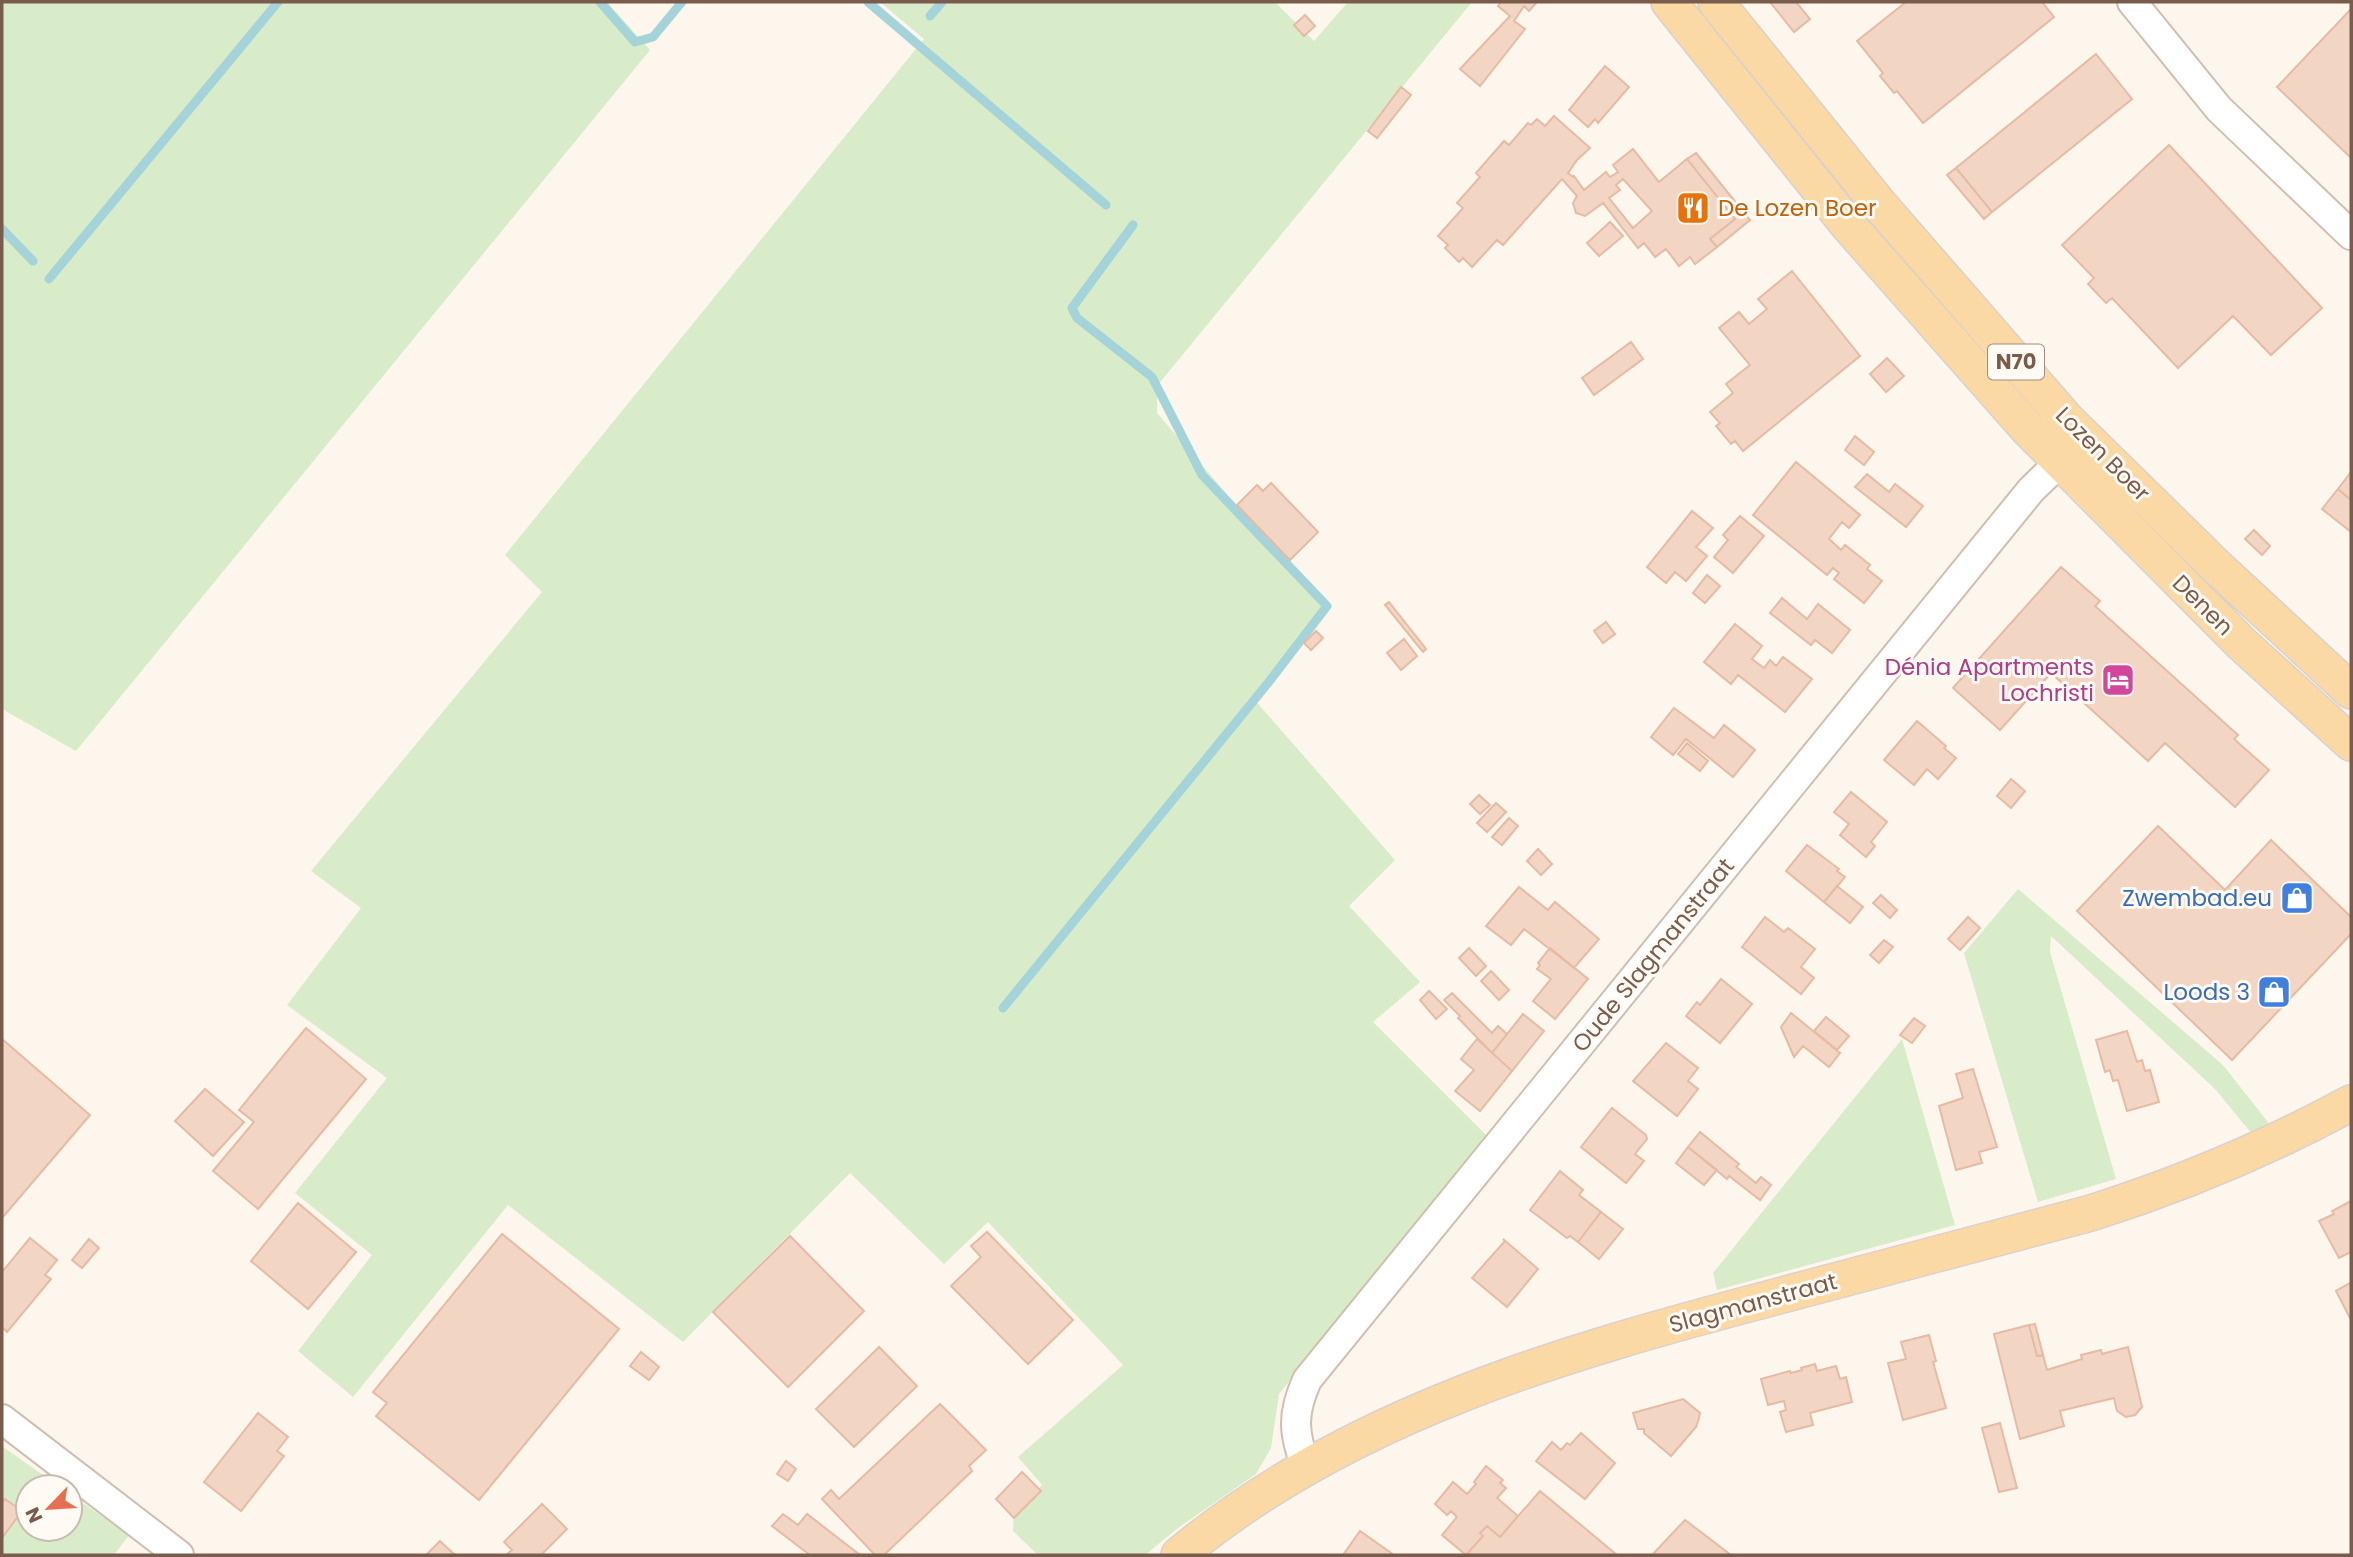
<svg xmlns="http://www.w3.org/2000/svg" width="2353" height="1557" font-family="Poppins,sans-serif">
<rect width="100%" height="100%" fill="#fdf6ec"/>
<!-- green -->
<path fill="#d8ecc9" d="M2,2h605l43,48 -574,701 -74,-42z
M880,2h395l39,39 34,-39h124l-315,384v27l167,194 -72,90 143,163 -46,46 71,76 -47,40 114,114 -208,258 -8,54 -15,26 -78,54 -33,27h-107l-25,-24 1,-20 28,-26 -24,-28 105,-92 -135,-143 -44,42 -94,-91 -167,169 -175,-137 -155,192 -55,-46 74,-96 -77,-62 92,-115 -100,-73 74,-97 -50,-37 231,-279 -37,-37 419,-516z
M2018,889l205,176 48,61 -19,8 -37,-45 -164,-153 -1,16 66,227 -78,23 -74,-249z
M1902,1039l53,186 -238,65 -4,-17z
M2,1446l58,41h-32v42h42v-35l59,41 -15,20h-112z"/>
<g fill="none" stroke-linecap="round" stroke-linejoin="round">
<!-- stream -->
<path stroke="#a5d3da" stroke-width="9" d="M600,2l35,40 18,-5 29,-35
M868,2l238,203
M930,16l12,-14
M2,229l31,32
M49,279l229,-277
M1003,1008l265,-325 59,-77 -125,-131 -50,-98 -75,-59 -5,-10 61,-83"/>
</g>
<!-- building -->
<path fill="#f3d5c3" stroke="#e6bba3" stroke-width="2" fill-rule="evenodd" d="M1501,2h36l-8,9 -5,-5 -10,15 11,8 -45,57 -20,-17 50,-53 -12,-10z
M1770,2h26l14,17 -16,13z
M1906,2h136l12,15 -131,106 -26,-32 -3,2 -14,-17 3,-3 -26,-32z
M2351,9v149l-74,-71z
M1305,15l10,11 -11,10 -10,-11z
M2096,54l36,45 -140,113 -36,-44z
M1605,66l24,21 -31,36 -3,-4 -7,8 -19,-17z
M1401,87l10,8 -34,43 -9,-7z
M1554,116l36,32 -13,12 -9,13 5,4 1,-1 10,14 22,-18 4,5 8,-5 -5,-7 20,-16 26,33 28,-23 48,60 -25,20 7,8 -22,17 -5,-7 -11,9 -13,-17 -11,8 -11,-14 -6,5 -35,-45 -18,13 -9,-3 -3,-10 4,-7 -15,-17 -59,66 -6,-5 -25,27 -9,-9 -4,4 -14,-14 3,-3 -10,-9 25,-28 -6,-5 23,-26 -4,-4 28,-32 5,4 19,-22 3,2 6,-6 8,7zM1623,179l29,32 -19,17 -24,-30 11,-8 -4,-5z
M2169,145l153,163 -51,47 -38,-39 -55,52 -66,-70 -6,5 -18,-19 6,-6 -32,-33z
M1696,153l54,67 -33,27 -7,-8 25,-20 -48,-60z
M1956,168l36,44 -8,7 -37,-44z
M1610,222l13,14 -24,20 -12,-13z
M1792,271l68,85 -117,95 -8,-10 -4,3 -15,-18 4,-3 -10,-11 23,-19 -7,-9 24,-19 -31,-37 20,-16 10,12 18,-15 -9,-10z
M1631,342l12,17 -49,36 -12,-17z
M1887,358l17,18 -18,16 -16,-18z
M1855,436l19,16 -10,13 -19,-15z
M1796,462l64,53 -11,13 -7,-6 -13,17 12,11 4,-5 25,20 -3,4 15,12 -18,22 -30,-24 5,-6 -6,-5 -6,7 -74,-60z
M2351,472v28l-13,-11z
M1867,474l22,18 6,-8 28,22 -17,21 -51,-40z
M1271,483l47,49 -28,28 -53,-55 20,-20 6,6z
M2338,489l13,11v32l-29,-23z
M1692,511l21,17 -17,19 11,9 -21,25 -11,-9 -9,11 -19,-16z
M1740,516l24,20 -31,37 -19,-16 14,-17 -5,-5z
M2254,530l16,16 -8,9 -17,-16z
M2061,567l39,34 -5,5 143,129 -4,4 35,31 -34,37 -70,-64 -17,18 -97,-88 -51,57 -47,-42z
M1707,575l13,11 -15,17 -12,-10z
M1782,598l25,21 11,-15 32,26 -18,23 -17,-13 -4,5 -41,-32z
M1389,602l37,47 -3,3 -38,-47z
M1606,622l9,12 -12,9 -9,-12z
M1735,624l27,22 -10,13 12,9 6,-8 6,6 7,-9 29,22 -27,33 -47,-37 -7,9 -27,-22z
M1316,631l7,7 -12,12 -7,-7z
M1404,639l13,17 -16,14 -14,-17z
M1674,708l40,30 10,-13 31,25 -22,27 -47,-38 -13,16 -22,-18z
M1917,721l29,25 -2,2 12,10 -18,21 -11,-10 -13,16 -30,-25z
M1687,743l21,18 -8,10 -22,-17z
M2011,779l14,12 -14,17 -14,-12z
M1851,792l36,30 -16,20 4,4 -9,11 -26,-22 9,-11 -15,-12z
M1479,795l11,10 -10,9 -10,-10z
M1496,803l10,9 -19,20 -10,-9z
M1509,818l9,8 -16,19 -10,-8z
M2158,826l67,64 46,-50 80,77v17l-119,126 -155,-149z
M1807,845l32,24 -2,2 8,6 -21,25 -38,-31z
M1538,849l14,15 -11,11 -14,-14z
M1837,886l26,21 -13,16 -26,-21z
M1519,887l29,23 7,-8 44,37 -25,29 -50,-39 -13,16 -25,-19z
M1881,895l16,15 -7,8 -17,-15z
M1765,917l19,15 4,-4 27,21 -14,18 13,11 -13,16 -59,-47z
M1968,917l12,11 -20,22 -12,-11z
M1884,940l9,7 -14,16 -9,-8z
M1469,948l17,18 -10,10 -17,-18z
M1550,948l38,31 -33,40 -22,-18 18,-22 -14,-10 3,-4 -2,-2z
M1491,971l18,19 -10,10 -18,-19z
M1721,979l31,25 -32,39 -34,-27 11,-14 3,3z
M1429,991l18,18 -11,10 -16,-19z
M1452,993l40,40 6,-7 9,8 -15,19 -34,-35 2,-2 -16,-16z
M1791,1013l49,40 -11,14 -26,-21 -9,11 -13,-30z
M1523,1014l21,17 -32,40 -20,-18z
M1826,1017l23,19 -12,14 -23,-19z
M1914,1018l11,8 -13,17 -12,-8z
M306,1028l60,51 -108,130 -45,-38 41,-49 -15,-12z
M2127,1031l10,31 5,-2 3,11 5,-1 9,32 -32,9 -9,-31 -5,1 -3,-11 -5,2 -9,-32z
M2,1039l88,76 -88,103z
M1477,1039l35,32 -32,40 -25,-20 19,-21 -13,-11z
M1666,1043l32,25 -10,13 10,8 -21,27 -44,-35z
M1973,1069l24,78 -18,5 3,11 -26,7 -17,-64 24,-8 -7,-24z
M205,1089l39,33 -31,34 -38,-35z
M1612,1108l34,27 1,4 -12,15 9,7 -18,22 -45,-36z
M1700,1132l39,32 -3,3 20,16 5,-6 10,8 -11,15 -31,-24 -2,3 -39,-32z
M1688,1147l29,23 -13,15 -28,-22z
M1560,1171l23,19 -4,5 22,17 -23,30 -8,-6 -3,2 -37,-28z
M2351,1201v51l-12,6 -20,-37 15,-7 -2,-3z
M298,1203l58,49 -48,57 -57,-48z
M1601,1212l22,17 -24,30 -21,-17z
M987,1232l86,88 -45,44 -77,-78 30,-29 -10,-11z
M502,1234l117,95 -140,171 -103,-84 11,-13 -14,-11z
M790,1236l74,75 -76,76 -75,-75z
M30,1238l27,22 -12,15 6,4 -44,53 -5,-5v-55z
M89,1239l10,9 -17,20 -10,-8z
M1503,1239l35,30 -31,38 -35,-29 33,-37z
M2350,1283l1,2v35l-15,-29z
M2035,1324l8,31 -6,1 -8,-31z
M2029,1325l8,31 6,-1 4,15 35,-11 -1,-4 20,-5 1,4 26,-7 14,60 -7,8 -9,2 -9,-6 -3,-13 -54,13 4,15 -44,13 -26,-105z
M1929,1335l7,26 -3,1 13,46 -43,12 -15,-57 18,-4 -5,-17z
M879,1347l38,39 -63,61 -38,-38z
M641,1352l18,15 -10,13 -19,-14z
M1815,1364l2,7 19,-5 4,13 6,-2 6,25 -42,11 3,12 -27,7 -6,-20 6,-2 -2,-9 -16,4 -7,-26 29,-8 1,2 11,-3 -1,-2z
M1683,1399l17,14 -1,5 -3,9 -25,29 -27,-23v-4h-6l-5,-16z
M940,1404l46,46 -17,16 3,5 -88,84h-9l-53,-56 9,-9 8,9z
M258,1413l30,24 -11,14 7,5 -43,55 -37,-29z
M2000,1423l17,65 -18,4 -17,-64z
M1581,1433l34,30 -30,36 -49,-38 16,-19 9,8 6,-7 3,2z
M786,1461l10,8 -8,12 -11,-7z
M1486,1466l17,14 -3,3 6,5 -9,10 21,18 -18,21 -13,-11 -7,7 3,3 -17,19 -24,-20 15,-18 -6,-6 -4,4 -12,-11 18,-22 14,12 9,-10 -2,-2z
M1022,1472l19,19 -27,27 -18,-19z
M1540,1491l77,64h-151l17,-19 -3,-3 7,-7 13,11z
M5,1499l17,12 -20,27v-35z
M542,1504l25,25 -26,26h-35l6,-5 -8,-8z
M783,1514l15,11 9,-11 53,41h-50l-38,-29z
M1685,1520l46,35h-79z
M1360,1531l34,24h-51z
M440,1541l15,14h-29z"/>
<g fill="none" stroke-linecap="round" stroke-linejoin="round">
<defs>
<path id="minor" d="M2132,2l87,107 132,126
M2,1419l177,136
M1306,1467c-13,-35 -14,-53 1,-87l724,-890 29,-28"/>
<path id="major" d="M1669,2l179,223 179,203 215,216 109,99
M1716,2l163,202 188,216 151,148 133,123
M1179,1555c169,-141 387,-203 596,-258 105,-28 211,-56 316,-84 91,-29 177,-65 260,-110"/>
</defs>
<!-- minor casing -->
<use href="#minor" stroke="#d1beb0" stroke-width="32"/>
<!-- major casing -->
<use href="#major" stroke="#dad1cd" stroke-width="38"/>
<!-- minor -->
<use href="#minor" stroke="#fff" stroke-width="28"/>
<!-- major -->
<use href="#major" stroke="#fbd9a5" stroke-width="35"/>
</g>
<!-- icons -->
<defs>
<symbol id="restaurant-square" viewBox="-11 -11 22 22"><rect x="-9" y="-9" width="18" height="18" rx="4" fill="#e8710a" stroke="#fffaf3"/><path d="M-5-6h1v4h1v-4h1v4h1v-4h1v5L-1.5 .5V6h-2V.5L-5-1ZM5-6V6H3V1.5H1.5Q1.5-4 5-6Z" fill="#fff"/></symbol>
<symbol id="hotel-square" viewBox="-11 -11 22 22"><rect x="-9" y="-9" width="18" height="18" rx="4" fill="#d1479c" stroke="#fffaf3"/><path d="M-6-4.5h1.5V1H6V5H4.5V3h-9V5H-6ZM-4 0a1.8 1.8 0 1 1 3.6 0ZM.5 0V-2.5h3Q6-2.5 6 0Z" fill="#fff"/></symbol>
<symbol id="shop-square" viewBox="-11 -11 22 22"><rect x="-9" y="-9" width="18" height="18" rx="4" fill="#3f7fe0" stroke="#fffaf3"/><path d="M-5-2.5h2.3a2.7 3.5 0 0 1 5.4 0H5L5.5 6h-11ZM-1.5-2.5h3a1.5 2.3 0 0 0-3 0Z" fill="#fff"/></symbol>
</defs>
<g fill-rule="evenodd">
<use href="#restaurant-square" x="1674" y="189" width="38" height="38"/>
<use href="#hotel-square" x="2099" y="661" width="38" height="38"/>
<use href="#shop-square" x="2278" y="879" width="38" height="38"/>
<use href="#shop-square" x="2255" y="973" width="38" height="38"/>
</g>
<g text-anchor="middle" stroke-width="6" stroke-linejoin="round" paint-order="stroke">
<!-- shield labels -->
<rect fill="#fffaf3" stroke="#a28b7f" stroke-width="2" x="1988" y="344.5" width="56" height="35" rx="5"/>
<g font-size="21" font-weight="bold" fill="#7a5c4d">
<text x="2016" y="369">N70</text>
</g>
<!-- food labels -->
<g font-size="23" fill="#c56008" stroke="#fffaf3" text-anchor="start">
<text x="1718" y="216">De Lozen Boer</text>
</g>
<!-- street labels -->
<g font-size="23" fill="#7a5c4d" stroke="#fffaf3">
<text transform="translate(2103 454) rotate(45)" y="8">Lozen Boer</text>
<text transform="translate(2203 605) rotate(45)" y="8">Denen</text>
<text transform="translate(1653 955) rotate(-51)" y="8">Oude Slagmanstraat</text>
<text transform="translate(1753 1303) rotate(-15)" y="8">Slagmanstraat</text>
</g>
<!-- hotel labels -->
<g font-size="23" fill="#b23c85" stroke="#fffaf3" text-anchor="end">
<text x="2094" y="675">Dénia Apartments<tspan x="2094" dy="26">Lochristi</tspan></text>
</g>
<!-- shop labels -->
<g font-size="23" fill="#366cbe" stroke="#fffaf3" text-anchor="end">
<text x="2272" y="906">Zwembad.eu</text>
<text x="2250" y="1000">Loods 3</text>
</g>
</g>
<!-- border -->
<rect width="2353" height="1557" fill="none" stroke="#7a5c4d" stroke-width="7"/>
<!-- north arrow -->
<g transform="translate(49 1508) rotate(245)"><circle r="33" fill="#fffaf3" stroke="#cabbb1" stroke-width="2"/>
<path d="M0-5L12 26L0 18L-12 26Z" fill="#e76f51"/>
<text y="-10" font-size="19" font-weight="bold" text-anchor="middle" fill="#7a5c4d">N</text>
</g>
</svg>
